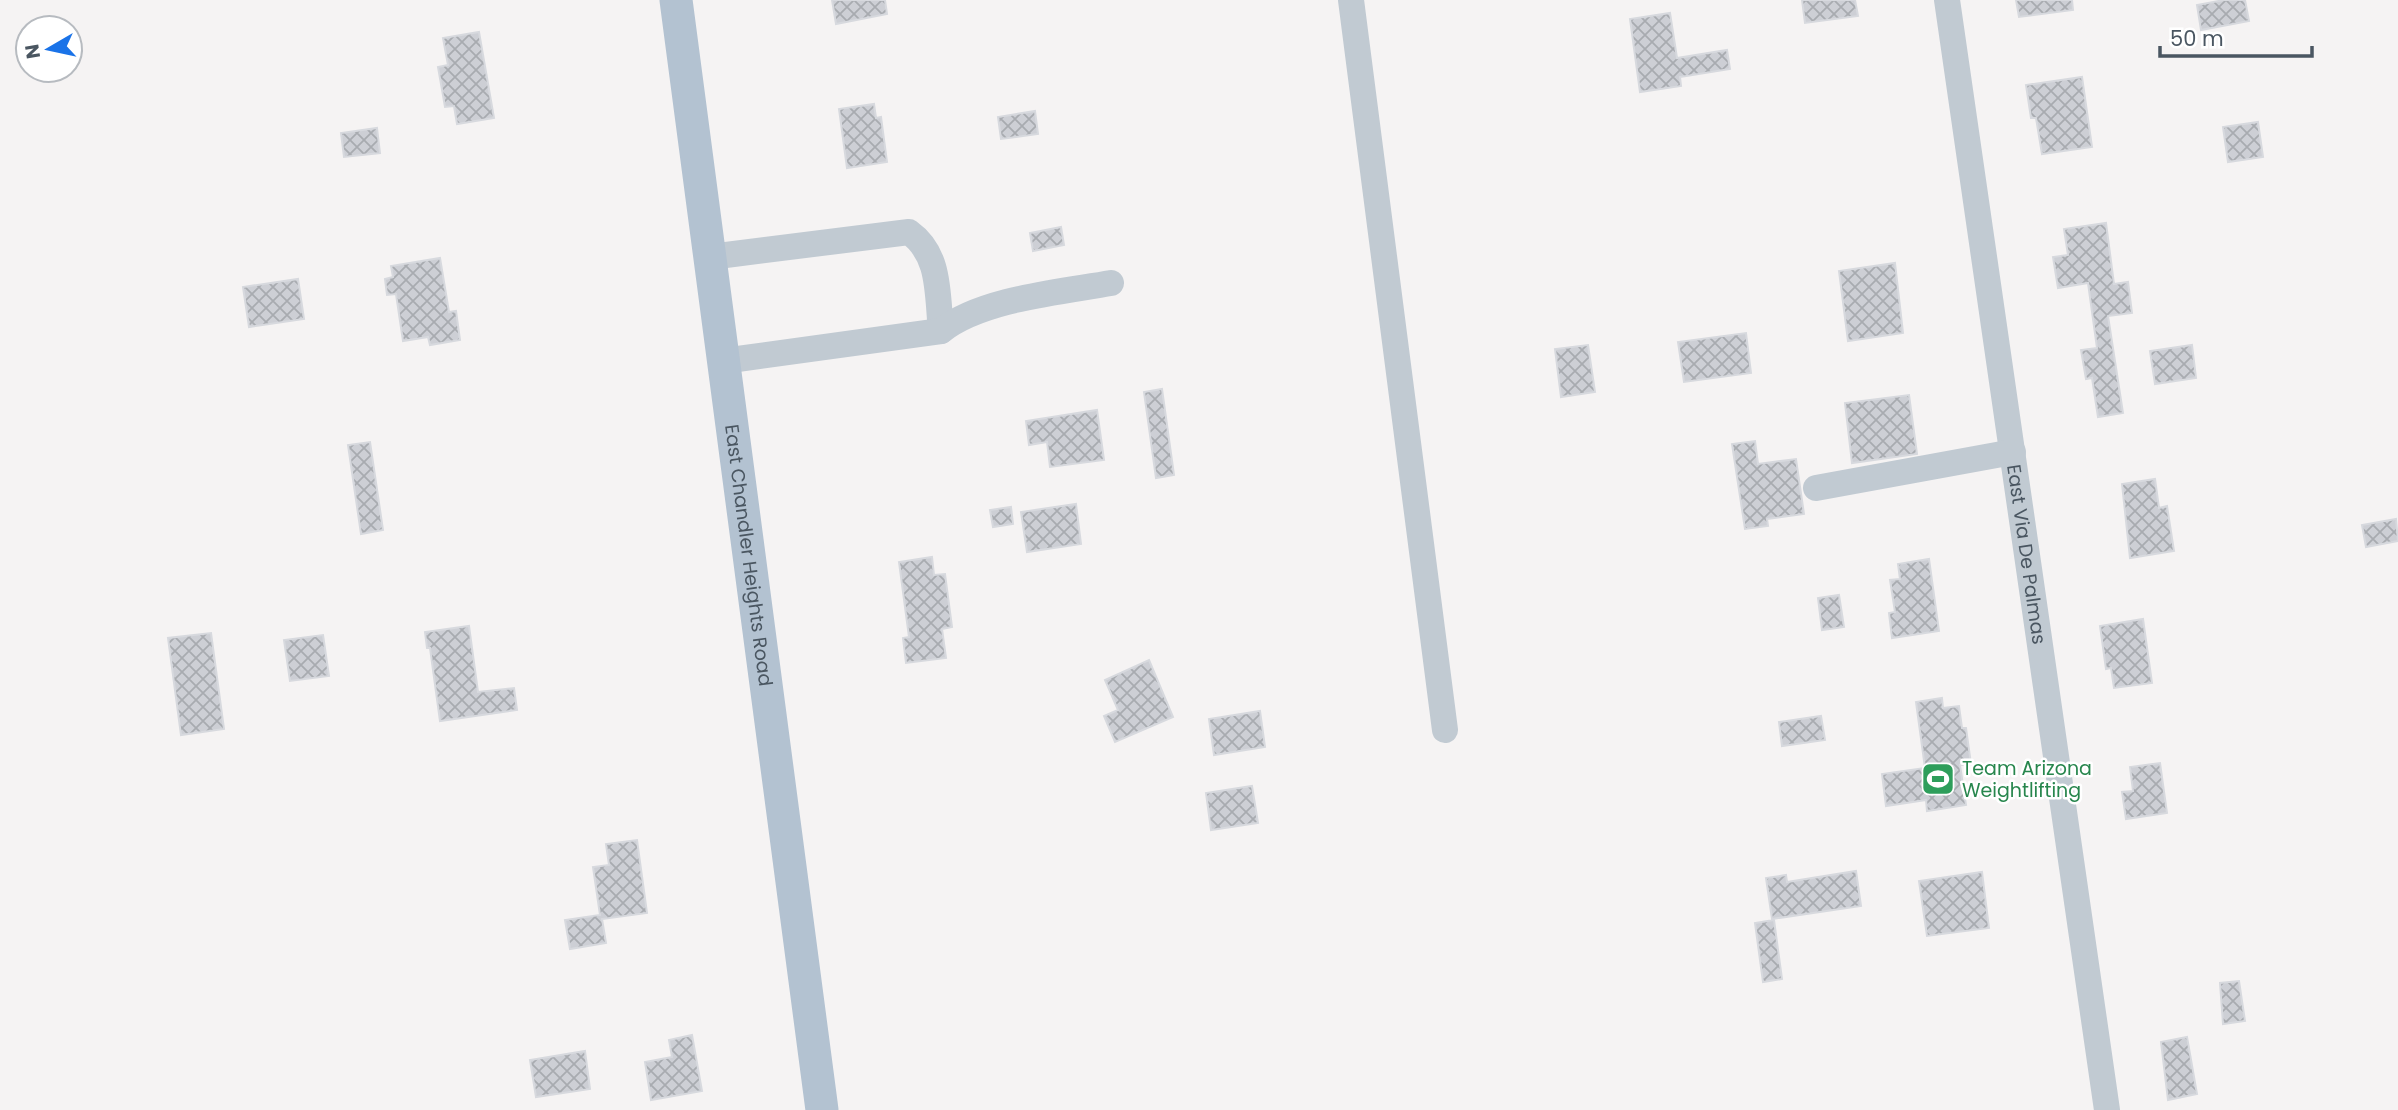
<svg xmlns="http://www.w3.org/2000/svg" width="2398" height="1110" font-family="Poppins,sans-serif">
<defs>
<pattern id="building-cross-hatch" width="8" height="8" patternUnits="userSpaceOnUse" patternTransform="scale(1.75)"><rect width="8" height="8" fill="#cdcfd5"/><path d="M0 0l8 8M0 8l8-8" fill="none" stroke="#a8abb0"/></pattern>
</defs>
<rect width="100%" height="100%" fill="#f5f3f3"/>
<!-- building -->
<path fill="url(#building-cross-hatch)" stroke="#d7d9de" stroke-width="2" d="M832,0h53l2,14 -51,10z
M1802,0h53l3,16 -53,7z
M2016,0h56l1,10 -54,7z
M2224,0h21l4,21 -48,9 -4,-25z
M1670,13l7,45 50,-8 3,19 -50,8 1,9 -41,6 -10,-73z
M479,32l15,86 -37,6 -3,-18 -9,1 -7,-40 10,-2 -5,-27z
M2082,77l10,70 -50,7 -6,-36h-5l-5,-33z
M874,104l2,14 5,-1 6,45 -40,6 -8,-59z
M1035,111l3,23 -37,5 -3,-22z
M2258,122l5,35 -35,5 -5,-35z
M377,128l3,25 -36,4 -3,-24z
M2106,223l8,61 14,-2 4,31 -24,3 15,97 -25,4 -6,-39 -6,1 -5,-29 16,-2 -9,-65 -30,5 -5,-31 15,-2 -4,-26z
M1061,227l3,18 -31,6 -3,-18z
M440,258l9,54 7,-1 4,29 -30,5 -2,-8 -25,4 -7,-47 -9,1 -2,-16 8,-2 -2,-11z
M1895,263l8,70 -55,8 -9,-70z
M298,279l6,40 -55,8 -6,-40z
M1746,333l5,40 -67,9 -6,-40z
M1588,345l7,47 -34,5 -6,-48z
M2192,345l4,33 -41,6 -5,-33z
M1162,389l12,86 -18,3 -12,-86z
M1909,395l8,59 -65,9 -7,-60z
M1097,410l7,50 -54,7 -3,-25 -18,3 -3,-24z
M1755,441l3,23 38,-5 8,55 -37,5 1,7 -23,3 -13,-85z
M370,442l13,88 -22,4 -13,-89z
M2155,479l4,29 8,-2 7,45 -44,7 -8,-74z
M1076,504l5,40 -54,8 -6,-40z
M1011,507l2,17 -20,3 -3,-17z
M2396,519l2,22 -32,6 -4,-22z
M932,557l2,18 11,-1 7,53 -10,2 4,29 -40,5 -3,-25 6,-1 -10,-75z
M1929,559l10,72 -47,7 -3,-25 6,-1 -5,-32 10,-1 -2,-15z
M1839,595l5,32 -22,3 -4,-32z
M2143,619l9,64 -38,5 -3,-20 -5,1 -6,-43z
M469,626l9,66 36,-4 3,22 -77,11 -10,-73h-3l-2,-16z
M211,633l13,96 -43,6 -13,-97z
M323,635l6,41 -39,5 -6,-41z
M1149,660l24,57 -58,25 -11,-26 14,-6 -13,-30z
M1942,698l1,10 16,-2 3,22h4l5,36 -11,1 6,40 -39,6 -1,-11 -40,6 -4,-32 43,-6 -9,-66z
M1260,711l5,36 -51,8 -5,-36z
M1821,716l4,24 -43,6 -3,-24z
M2160,763l7,50 -41,6 -4,-27 11,-1 -3,-24z
M1252,786l6,37 -47,7 -5,-37z
M637,840l10,73 -45,6 4,24 -36,6 -5,-29 35,-5 -7,-48 16,-2 -3,-21z
M1856,871l5,35 -89,13 -6,-41 20,-3 1,7z
M1982,872l7,56 -62,8 -8,-55z
M1774,920l8,59 -19,3 -8,-59z
M2239,981l6,40 -22,3 -3,-41z
M692,1035l10,56 -51,9 -6,-38 27,-5 -3,-17z
M2187,1037l10,57 -29,6 -7,-58z
M585,1051l5,38 -54,8 -6,-37z"/>
<g fill="none" stroke-linecap="round" stroke-linejoin="round">
<!-- minor -->
<g stroke="#c1cad2" stroke-width="26">
<path d="M1351,0l94,730"/>
<path id="s1" d="M1947,0l160,1110"/>
<path d="M710,257l199,-25c32,23 28,62 32,99"/>
<path d="M723,361l218,-30c40,-32 119,-39 170,-48"/>
<path d="M1816,488l197,-36"/>
</g>
<!-- major -->
<path stroke="#b3c2d1" stroke-width="33" id="s2" d="M676,0l146,1110"/>
</g>
<!-- icons -->
<defs>
<symbol id="stadium-square" viewBox="-11 -11 22 22"><rect x="-9" y="-9" width="18" height="18" rx="4" fill="#2e9e5b" stroke="#fff"/><path d="M0-5a6.5 5 0 1 0 0 10a6.5 5 0 1 0 0-10ZM-3.5-1.8h7v3.6h-7Z" fill="#fff"/></symbol>
</defs>
<g fill-rule="evenodd">
<use href="#stadium-square" x="1919" y="760" width="38" height="38"/>
</g>
<g text-anchor="middle" stroke-width="5" stroke-linejoin="round" paint-order="stroke">
<!-- street labels -->
<g font-size="19" fill="#4a5661" stroke="#fff">
<text dy="7" stroke="none"><textPath href="#s2" startOffset="560">East Chandler Heights Road</textPath></text>
<text dy="7" stroke="none"><textPath href="#s1" startOffset="560">East Via De Palmas</textPath></text>
</g>
<!-- leisure labels -->
<g font-size="19" fill="#27864d" stroke="#fff" text-anchor="start">
<text x="1962" y="775">Team Arizona<tspan x="1962" dy="22">Weightlifting</tspan></text>
</g>
</g>
<!-- north arrow -->
<g transform="translate(49 49) rotate(261)"><circle r="33" fill="#ffffff" stroke="#b7bbc0" stroke-width="2"/>
<path d="M0-5L12 26L0 18L-12 26Z" fill="#1a73e8"/>
<text y="-10" font-size="19" font-weight="bold" text-anchor="middle" fill="#4a5661">N</text>
</g>
<!-- scale -->
<path d="M2160 46v10h152v-10" fill="none" stroke="#4a5661" stroke-width="3.5"/>
<text x="2170" y="46" font-size="21" fill="#4a5661" stroke="#ffffff" stroke-width="5" paint-order="stroke">50 m</text>
</svg>
